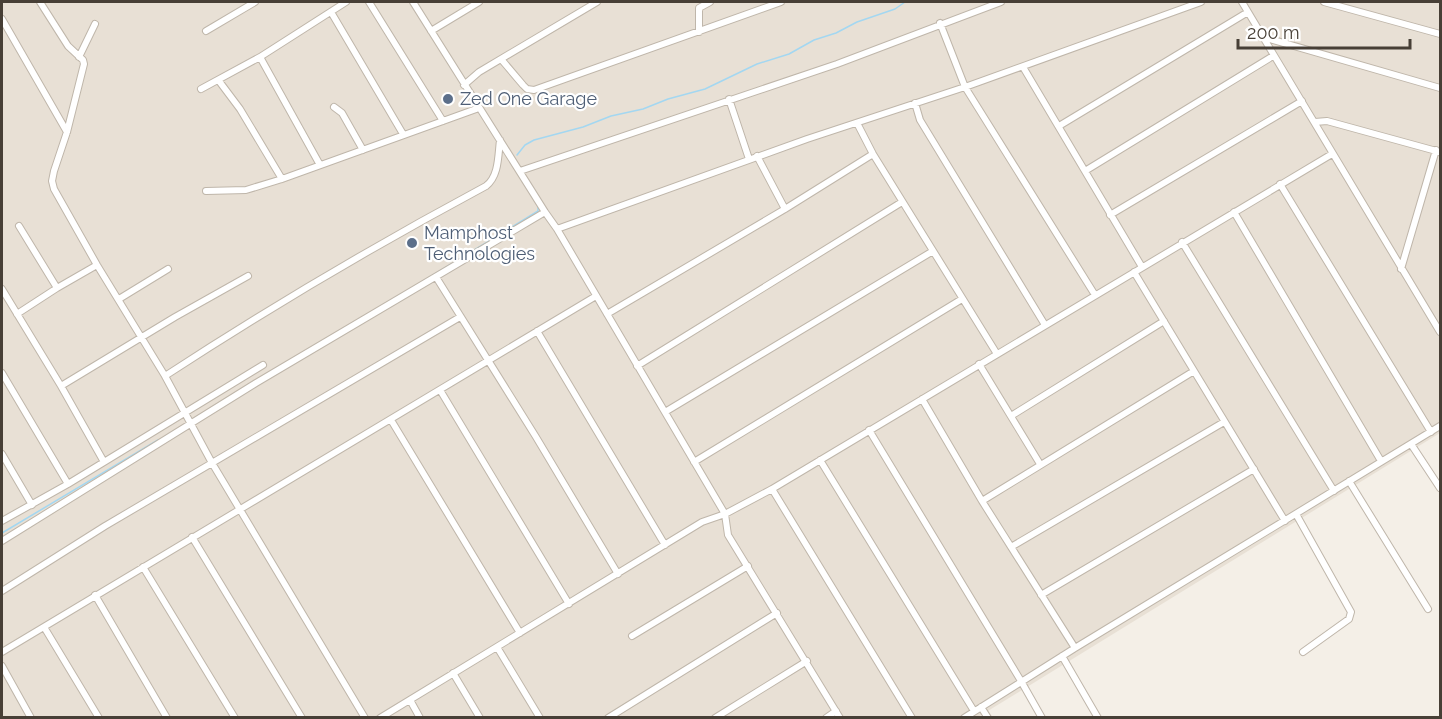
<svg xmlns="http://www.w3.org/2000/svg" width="1442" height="719" font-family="Raleway,sans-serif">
<rect width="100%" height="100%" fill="#f4efe7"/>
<!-- residential -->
<path fill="#e8e0d5" d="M2,2h1438v431l-462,284h-976z"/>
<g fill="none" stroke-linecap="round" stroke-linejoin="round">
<!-- stream -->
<path stroke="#a3d7f1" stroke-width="1.5" d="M517,155l8,-10 9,-5 49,-13 28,-11 32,-7 25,-10 37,-10 52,-25 32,-10 25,-14 22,-7 21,-11 38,-13 10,-7
M425,280l113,-69v-4
M2,533l156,-93"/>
<defs>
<path id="street" d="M40,2l28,44 15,14 1,4 -17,68 -13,39 -2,10 2,8 43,76 68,111 47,87 153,255
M369,2l74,119
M413,2l132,210 12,17 168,285 3,21 112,183
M1242,2l198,330
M1324,2l116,32
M331,12l72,122
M2,19l65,113
M940,23l25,64 130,208
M206,31l49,-29
M431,31l48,-29
M699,32v-24l11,-6
M1263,37l177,51
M79,57l16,-33
M260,57l60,108
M501,59l22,26 4,4 7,1 247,-88
M1023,67l119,200
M219,81l21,28 42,70
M464,85l15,-13 118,-70
M201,89l59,-32 86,-55
M729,99l20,60
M915,103l5,17 125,205
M334,107l8,6 21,37
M1315,122l12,-1 113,31
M857,123l16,31 124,200
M1059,126l189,-114
M757,156l28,53
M520,171l317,-107 164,-62
M1085,171l188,-115
M1280,184l151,248
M206,191l40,-1 36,-11 197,-71
M1234,212l147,249
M1110,215l192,-114
M19,226l38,62
M557,229l250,-90 158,-52 236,-85
M1182,242l152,249
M1401,269l35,-119
M1134,272l151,249
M436,277l100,160 82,137
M2,289l59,97 43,76
M119,299l49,-30
M17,314l40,-26 40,-23
M607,314l178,-105 88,-55
M537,331l128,214
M979,364l61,100
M637,366l265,-164
M2,373l66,111
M165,376c104,-68 211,-131 321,-190 13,-10 12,-30 14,-46
M61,386l114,-69 73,-41
M440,390l129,214
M922,399l60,102 93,147
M665,412l268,-161
M1011,416l153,-95
M391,420l129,213
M869,430l152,251 21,37
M1411,444l29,44
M2,454l30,51
M820,460l154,251
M694,462l268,-163
M1349,481l79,128
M772,489l140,229
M982,501l212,-130
M1296,514l55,98 -2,7 -46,33
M2,521l66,-37 195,-119
M192,537l110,181
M2,541l254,-158 289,-171
M1011,547l213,-125
M143,567l92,151
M2,591l103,-65 355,-209
M95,595l72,123
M1041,595l213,-126
M44,627l55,91
M632,636l116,-70
M497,647l43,71
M2,652l594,-356
M1062,656l36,62
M2,666l29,52
M453,673l27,45
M410,700l10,18
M981,707l7,11
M380,718l322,-196 23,-8 47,-25 560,-335
M608,718l169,-105
M715,718l92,-57
M826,718l10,-7
M964,718l111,-70 365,-222"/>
</defs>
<!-- street casing -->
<use href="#street" stroke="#bfb6aa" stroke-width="8"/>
<!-- street -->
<use href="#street" stroke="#fff" stroke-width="6"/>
</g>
<!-- markers -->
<g fill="#5c6f8a" stroke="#fff" stroke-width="2">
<circle cx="448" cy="99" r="6"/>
<circle cx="412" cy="243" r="6"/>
</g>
<g text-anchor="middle" stroke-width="4.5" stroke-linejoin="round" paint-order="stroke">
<!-- service labels -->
<g font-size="18" fill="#4e5e75" stroke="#fff" text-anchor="start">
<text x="460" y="105">Zed One Garage</text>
<text x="424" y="239">Mamphost<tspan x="424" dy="21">Technologies</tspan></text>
</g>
</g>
<!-- border -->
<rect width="1442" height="719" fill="none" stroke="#473f36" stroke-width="6"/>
<!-- scale -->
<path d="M1238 39v9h172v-9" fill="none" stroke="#473f36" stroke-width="3"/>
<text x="1247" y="39" font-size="18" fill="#473f36" stroke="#ffffff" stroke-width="4.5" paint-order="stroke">200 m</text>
</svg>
